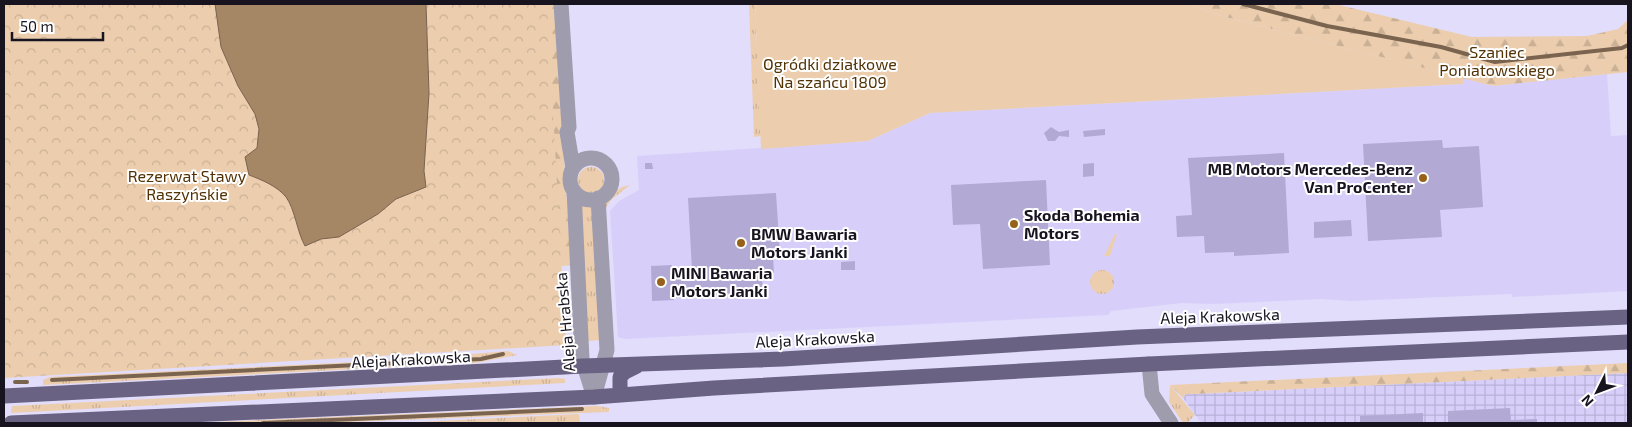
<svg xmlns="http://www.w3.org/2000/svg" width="1632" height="427" font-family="'Exo 2',sans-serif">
<defs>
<pattern id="industrial-grid" width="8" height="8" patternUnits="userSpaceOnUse" patternTransform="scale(1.25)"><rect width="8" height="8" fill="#d7cffa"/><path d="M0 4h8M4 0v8" fill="none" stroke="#b8b1d6"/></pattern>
<pattern id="grass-tufts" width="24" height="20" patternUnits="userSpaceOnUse" patternTransform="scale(1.25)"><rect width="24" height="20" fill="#ecceae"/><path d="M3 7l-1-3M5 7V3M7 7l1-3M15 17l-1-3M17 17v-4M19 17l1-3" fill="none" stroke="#cab095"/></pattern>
<pattern id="forest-firs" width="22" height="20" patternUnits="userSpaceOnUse" patternTransform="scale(1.25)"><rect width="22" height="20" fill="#ecceae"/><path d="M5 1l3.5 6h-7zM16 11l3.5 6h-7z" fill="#cab095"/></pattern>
<pattern id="park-crowns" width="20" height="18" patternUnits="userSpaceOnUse" patternTransform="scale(1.25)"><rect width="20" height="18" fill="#ecceae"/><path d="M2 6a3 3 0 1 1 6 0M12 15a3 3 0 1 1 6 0" fill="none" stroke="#cab095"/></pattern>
</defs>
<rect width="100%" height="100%" fill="#e2ddfa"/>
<!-- built -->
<path fill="#d7cffa" d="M1607,74l4,62 17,-1v156l-116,6v-3l-161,7 -30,-2 -106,5 -33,-1 -71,8 -3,4 -483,24 -7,-2 -8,-126 9,-10 20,-11 -2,-34 231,-15 62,-28 533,-29v-6l30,8z"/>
<!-- industrial -->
<path fill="url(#industrial-grid)" d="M1628,373v50h-427l-18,-25 3,-4h8z"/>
<!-- grass -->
<path fill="url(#grass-tufts)" d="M749,4h6l6,132 -7,1z
M578 180a13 13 0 1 1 26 0a13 13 0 1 1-26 0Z
M630,185l-19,15 -6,9v-6l5,-7 4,-1 -1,-2 9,-6z
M579,201l14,3 8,136 -13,1z
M1115,234h2l-7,22h-6z
M1090 282a12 12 0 1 1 24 0a12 12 0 1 1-24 0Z
M508,351l9,4 -42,8 -432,22v-5l7,-3 349,-17z
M559,378l6,1v4l-554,30 1,-7z
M1170,385l25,30 -8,8h-4l-14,-21z
M597,406l12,2v4l-288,11h-131z
M579,414l1,9h-182z"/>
<!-- forest -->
<path fill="url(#forest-firs)" d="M537,4h17l17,261 -16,2z
M1189,4h146l137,33 115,-1 31,-7 10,-9v52l-135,14 -279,-72z
M1628,363v10l-434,21h-8l-3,4 -13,-13z"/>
<!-- park -->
<path fill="url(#park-crowns)" d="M4,4h543l19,341 -562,33z"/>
<!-- garden -->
<path fill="#ecceae" d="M755,4h434l25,10 249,64v6l-533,29 -62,28 -107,8z"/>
<!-- water -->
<path fill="#a58665" stroke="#7a6450" d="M215,4h211l3,89 -5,78 2,16 -30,12 -18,15 -39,23 -18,2 -16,7c-8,-14 -10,-37 -19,-49 -9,-11 -24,-17 -37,-22l-4,-18 12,-9 2,-19 -4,-15 -17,-28 -17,-39z"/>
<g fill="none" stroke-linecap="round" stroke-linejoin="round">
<!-- stream -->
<path stroke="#7a6450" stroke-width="4" d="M1243,4l84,22 114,21 54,15 127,-14 6,-3
M52,380l429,-21 22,-5
M15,382h12
M263,423l319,-14"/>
</g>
<!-- building -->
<path fill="#b2aad4" d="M1051,127l8,5 10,-2v7l-10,-1 -4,5h-7l-4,-8z
M1105,129v6l-21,2 -1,-6z
M1442,140l1,8 36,-2 4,61 -43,3 2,27 -74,4 -5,-97z
M1284,153l5,100 -55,3v-4l-29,1 -1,-17 -27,1 -1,-21 16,-1 -4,-57z
M645,163h7l1,6h-8z
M1094,163v13l-11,1v-13z
M1046,180l4,85 -67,4 -3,-45 -27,1 -2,-40z
M776,193l4,61 -7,1 1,18h-7v4l-5,1 1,15 -89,5v2l-22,1 -1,-35 21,-1v6l20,-1 -4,-72z
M1351,220l1,16 -38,2v-16z
M855,261v9h-14v-8z
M1510,408l1,12 26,-1v4h-89v-12z
M1423,413v10h-63v-7z"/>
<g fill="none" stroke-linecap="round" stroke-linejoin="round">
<!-- minor -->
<path stroke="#9f9cae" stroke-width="15" d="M561,4l8,123 -2,5 6,36
M570 179a21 21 0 1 1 42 0a21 21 0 1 1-42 0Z
M574,191l8,168 12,38
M1149,364l3,30 19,29
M594,397l13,-47 -9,-152"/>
<!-- major -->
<path stroke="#696282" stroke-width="15" d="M620,395v-18l5,-5 12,-6
M4,396l579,-30 200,-7 354,-22 491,-20
M11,423l583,-26 120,-9 435,-24 479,-22"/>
</g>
<!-- markers -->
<g fill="#966118" stroke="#fff" stroke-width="2">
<circle cx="1423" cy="178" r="5"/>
<circle cx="1014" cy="224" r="5"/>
<circle cx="741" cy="243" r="5"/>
<circle cx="661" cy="282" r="5"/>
</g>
<g text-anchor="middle" stroke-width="4" stroke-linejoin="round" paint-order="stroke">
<!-- park labels -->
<g font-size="16" fill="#523104" stroke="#fff">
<text x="1497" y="58">Szaniec<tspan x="1497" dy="18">Poniatowskiego</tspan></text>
<text x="830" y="70">Ogródki działkowe<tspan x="830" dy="18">Na szańcu 1809</tspan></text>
<text x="187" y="182">Rezerwat Stawy<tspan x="187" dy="18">Raszyńskie</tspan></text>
</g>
<!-- poi labels -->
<g font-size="16" font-weight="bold" fill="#171420" stroke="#fff" text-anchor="start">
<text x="1413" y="175" text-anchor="end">MB Motors Mercedes-Benz<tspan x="1413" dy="18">Van ProCenter</tspan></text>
<text x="1024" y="221">Skoda Bohemia<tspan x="1024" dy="18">Motors</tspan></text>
<text x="751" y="240">BMW Bawaria<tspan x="751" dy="18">Motors Janki</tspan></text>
<text x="671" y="279">MINI Bawaria<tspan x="671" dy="18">Motors Janki</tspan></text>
</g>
<!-- street labels -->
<g font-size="16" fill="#171420" stroke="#fff">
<text transform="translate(1220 316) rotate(-2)" y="6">Aleja Krakowska</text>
<text transform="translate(565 322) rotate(-95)" y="6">Aleja Hrabska</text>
<text transform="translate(815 339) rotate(-3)" y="6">Aleja Krakowska</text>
<text transform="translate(411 359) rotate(-3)" y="6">Aleja Krakowska</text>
</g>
</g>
<!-- border -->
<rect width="1632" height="427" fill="none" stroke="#171420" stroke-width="10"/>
<!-- north arrow -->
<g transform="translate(1597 392) rotate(228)" stroke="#ffffff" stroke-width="4" paint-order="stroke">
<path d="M0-4L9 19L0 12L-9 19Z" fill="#171420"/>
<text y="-8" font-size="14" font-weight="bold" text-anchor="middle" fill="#171420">N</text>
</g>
<!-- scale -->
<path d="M12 32v8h91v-8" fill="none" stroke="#171420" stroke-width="2.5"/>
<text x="20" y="32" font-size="15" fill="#171420" stroke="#ffffff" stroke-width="4" paint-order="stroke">50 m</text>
</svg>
